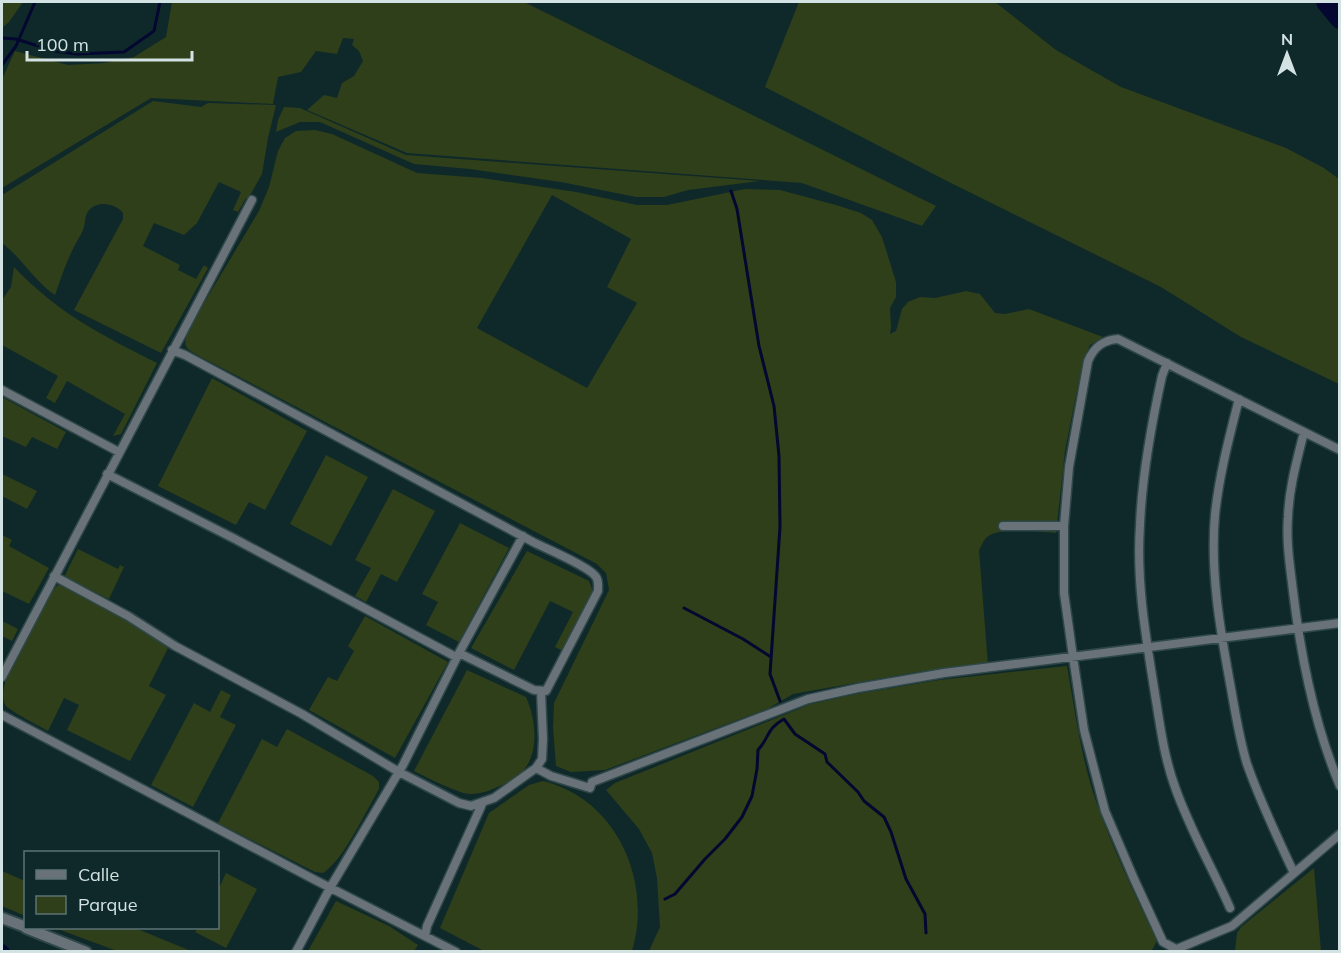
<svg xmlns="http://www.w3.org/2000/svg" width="1341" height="953" font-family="Mulish,sans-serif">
<rect width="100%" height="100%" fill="#0f292a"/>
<!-- green -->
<path fill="#2e3f1a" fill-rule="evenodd" d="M2,2h21l-14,20 -7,6z
M172,2h352l412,204 -14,20 -120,-43 -395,-30 -100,-43 17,-15 13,3 5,-15 12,-7 9,-15 -4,-10 -7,-6 2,-6 -11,-1 -6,16 -21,-3 -15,21 -23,5 -5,27 -122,-6 -149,90v-109l13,-28 53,14 36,-2 30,-6 32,-20z
M799,2h196l61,48 65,37 165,61 38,20 15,11v205l-98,-47 -80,-50 -216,-107 -180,-93z
M153,101l48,6 7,-4 68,2 -8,33 -6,36 -14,25 -2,-1 -8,14 -5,-2 8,-18 -22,-10 -22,41 -13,12 -30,-12 -11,23 37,19 -2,5 18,9 8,-14 4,3 -47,85 -87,-43 49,-91v-6c-7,-9 -23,-13 -33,-4 -6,6 -4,14 -7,21 -3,7 -8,14 -11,21 -7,14 -12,30 -17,44 -21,-14 -33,-37 -53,-52v-48z
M284,107l16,1 106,47 354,26 -72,9 -24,7h-28l-75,-15 -91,-13 -56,-5 -94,-42h-20l-24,10 2,-12z
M315,130l17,4 85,39 65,5 94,14 61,13h30l78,-16 35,1 56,15 25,8 11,7 10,17 14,45v15l-6,11 1,19 -1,7 6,-3 6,-22 6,-7 12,-5 15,1 31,-7 14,3 15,19 10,1 24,-5 74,28 -13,8 -7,15 -18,91 -9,82c-17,-1 -57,-7 -70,5 -3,3 -5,9 -7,12l9,115 -65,6 -130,23 -24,14 -164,62 -34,2 -15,-6 -3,-38 1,-25 55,-113 -3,-17 -9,-9 -402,-210c-14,-8 -10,-12 -6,-26l70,-117 10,-24 9,-36 7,-13 11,-7zM552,195l79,44 -24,48 30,16 -50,85 -110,-60z
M14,267c45,47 86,67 143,96l-36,71 -8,2 12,-22 -58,-33 -12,22 -9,-5 12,-22 -56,-31v-45l9,-13z
M212,378l95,53 -42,79 -16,-8 -13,23 -78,-39z
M2,397l64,35 -9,17 -25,-12 -6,10 -24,-11z
M326,455l42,22 -37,69 -41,-22z
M2,474l35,17 -10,18 -25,-13z
M393,489l42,22 -38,71 -16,-8 -15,28 -11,-6 16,-28 -16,-8z
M460,523l49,25 -50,94 -33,-17 12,-23 -16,-8z
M2,535l10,5 -3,6 40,22 -20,36 -27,-13z
M78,549l40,20 2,-4 4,2 -15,32 -45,-22z
M527,551l62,30 4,11 -30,59 -8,-4 18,-35 -23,-11 -36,69 -43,-22z
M64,584l54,28 50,36 -19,38 17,9 -36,66 -63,-31 12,-25 -15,-7 -16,33c-9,-5 -36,-19 -42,-25 -6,-9 -1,-24 2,-33l46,-84 4,-4z
M365,616l83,46 -53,96 -86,-48 19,-33 9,4 17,-30 -6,-5z
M2,621l16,8 -6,12 -10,-5z
M1067,666c8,45 14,92 29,135 17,49 39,94 61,140l-5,9 -503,1 11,-24 -3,-49 -5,-25 -13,-24 -33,-39 9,-7 196,-79 45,-10 83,-14z
M467,670l59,27c11,24 14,61 -8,79 -5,4 -11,6 -16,9 -11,5 -20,9 -32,9 -11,0 -44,-17 -56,-23z
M221,690l10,5 -11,22 16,8 -43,82 -42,-22 43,-82 16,9z
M287,729l86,47 6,6v7c-13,22 -36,72 -56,84l-8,-1 -97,-49 44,-84 15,8z
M543,781c74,18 110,101 89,170h-148l-44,-23 49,-115 40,-28z
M1314,868l7,83h-86l2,-18 4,-6z
M2,871l23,10v35l-23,-10z
M226,873l31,16 -31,59 -31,-16 3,-4h20v-38z
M336,901l53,25 29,19 -4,6h-106z
M55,928h80l56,23h-74z"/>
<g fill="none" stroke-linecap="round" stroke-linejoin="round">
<!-- stream -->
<path stroke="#04072f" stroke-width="3" d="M2,38l14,1 38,12 23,3 47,-2 30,-21 6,-29
M2,65l14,-19 19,-44
M731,191l6,18 22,137 15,60 5,50 1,71 -10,147 10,27
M684,608l59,31 28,18
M665,899l10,-5 30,-35 20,-20 17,-22 10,-21 5,-27 1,-19c12,-13 8,-21 26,-31l11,15 30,20 2,8 31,30 6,9 20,16 7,15 15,47 19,35 1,19"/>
<!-- canal -->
<path stroke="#04072f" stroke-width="12" d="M2,950l2,2"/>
<!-- river -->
<path stroke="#04072f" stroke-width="20" d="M1326,2l14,17"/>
<defs>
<path id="minor" d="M172,350l13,5 350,188c12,6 55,24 61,34 3,4 2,9 2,14l-52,100 -12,-1 -75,-37
M1167,363l-5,13c-11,50 -20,99 -22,149 -4,57 6,113 15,169 5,31 9,63 20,93 15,43 37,80 55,121
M2,390l117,62
M1239,399c-10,39 -20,77 -24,116 -5,56 5,114 15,168 5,27 9,55 17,81 13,37 30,73 47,109
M1304,432c-7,28 -15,56 -16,85 -2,25 2,49 5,74 8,67 21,133 47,195
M107,474l128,65 221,118
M1003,526h61
M54,576l74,40 47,30 127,68 97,58 60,31 12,3 23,-8 42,-30 6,-9 1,-20 -2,-47
M2,677l250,-477
M2,715l313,165 141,72
M536,768l15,8 39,12 2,-6 216,-83 50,-11 86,-15 396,-50
M425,936l2,-10 56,-124
M1176,949l-13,-7 -29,-63 -29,-68 -21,-81 -11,-73 -9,-64v-67l5,-59 19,-106c6,-14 15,-21 30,-22l222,111
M1172,951l60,-25 108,-92
M296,952l34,-64 73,-123 56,-112 64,-117"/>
<path id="tertiary" d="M2,918l24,9
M26,928l60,24"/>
</defs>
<!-- minor casing -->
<use href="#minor" stroke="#2e4748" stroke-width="11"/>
<!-- tertiary casing -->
<use href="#tertiary" stroke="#2e4748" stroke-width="14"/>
<!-- minor -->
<use href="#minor" stroke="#697278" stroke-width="8"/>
<!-- tertiary -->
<use href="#tertiary" stroke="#697278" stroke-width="10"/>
</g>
<!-- border -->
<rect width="1341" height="953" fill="none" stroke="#d3e2e3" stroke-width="6"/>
<!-- legend -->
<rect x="24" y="851" width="195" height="78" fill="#0f292a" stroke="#5d7374" stroke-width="1.5"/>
<rect x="36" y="870" width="30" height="9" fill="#697278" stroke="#5d7374" stroke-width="1.5"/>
<text x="78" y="881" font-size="18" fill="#d3e2e3">Calle</text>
<rect x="36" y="896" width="30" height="18" fill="#2e3f1a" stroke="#5d7374" stroke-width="1.5"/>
<text x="78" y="911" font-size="18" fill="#d3e2e3">Parque</text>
<!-- north arrow -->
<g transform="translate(1287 54)" stroke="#0f292a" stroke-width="4.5" paint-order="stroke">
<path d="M0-4.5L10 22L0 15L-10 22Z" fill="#d3e2e3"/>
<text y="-9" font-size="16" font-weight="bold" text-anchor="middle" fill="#d3e2e3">N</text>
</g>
<!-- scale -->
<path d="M27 51v9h165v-9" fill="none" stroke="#d3e2e3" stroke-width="3"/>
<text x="36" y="51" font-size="18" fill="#d3e2e3" stroke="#0f292a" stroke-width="4.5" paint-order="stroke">100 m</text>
</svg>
